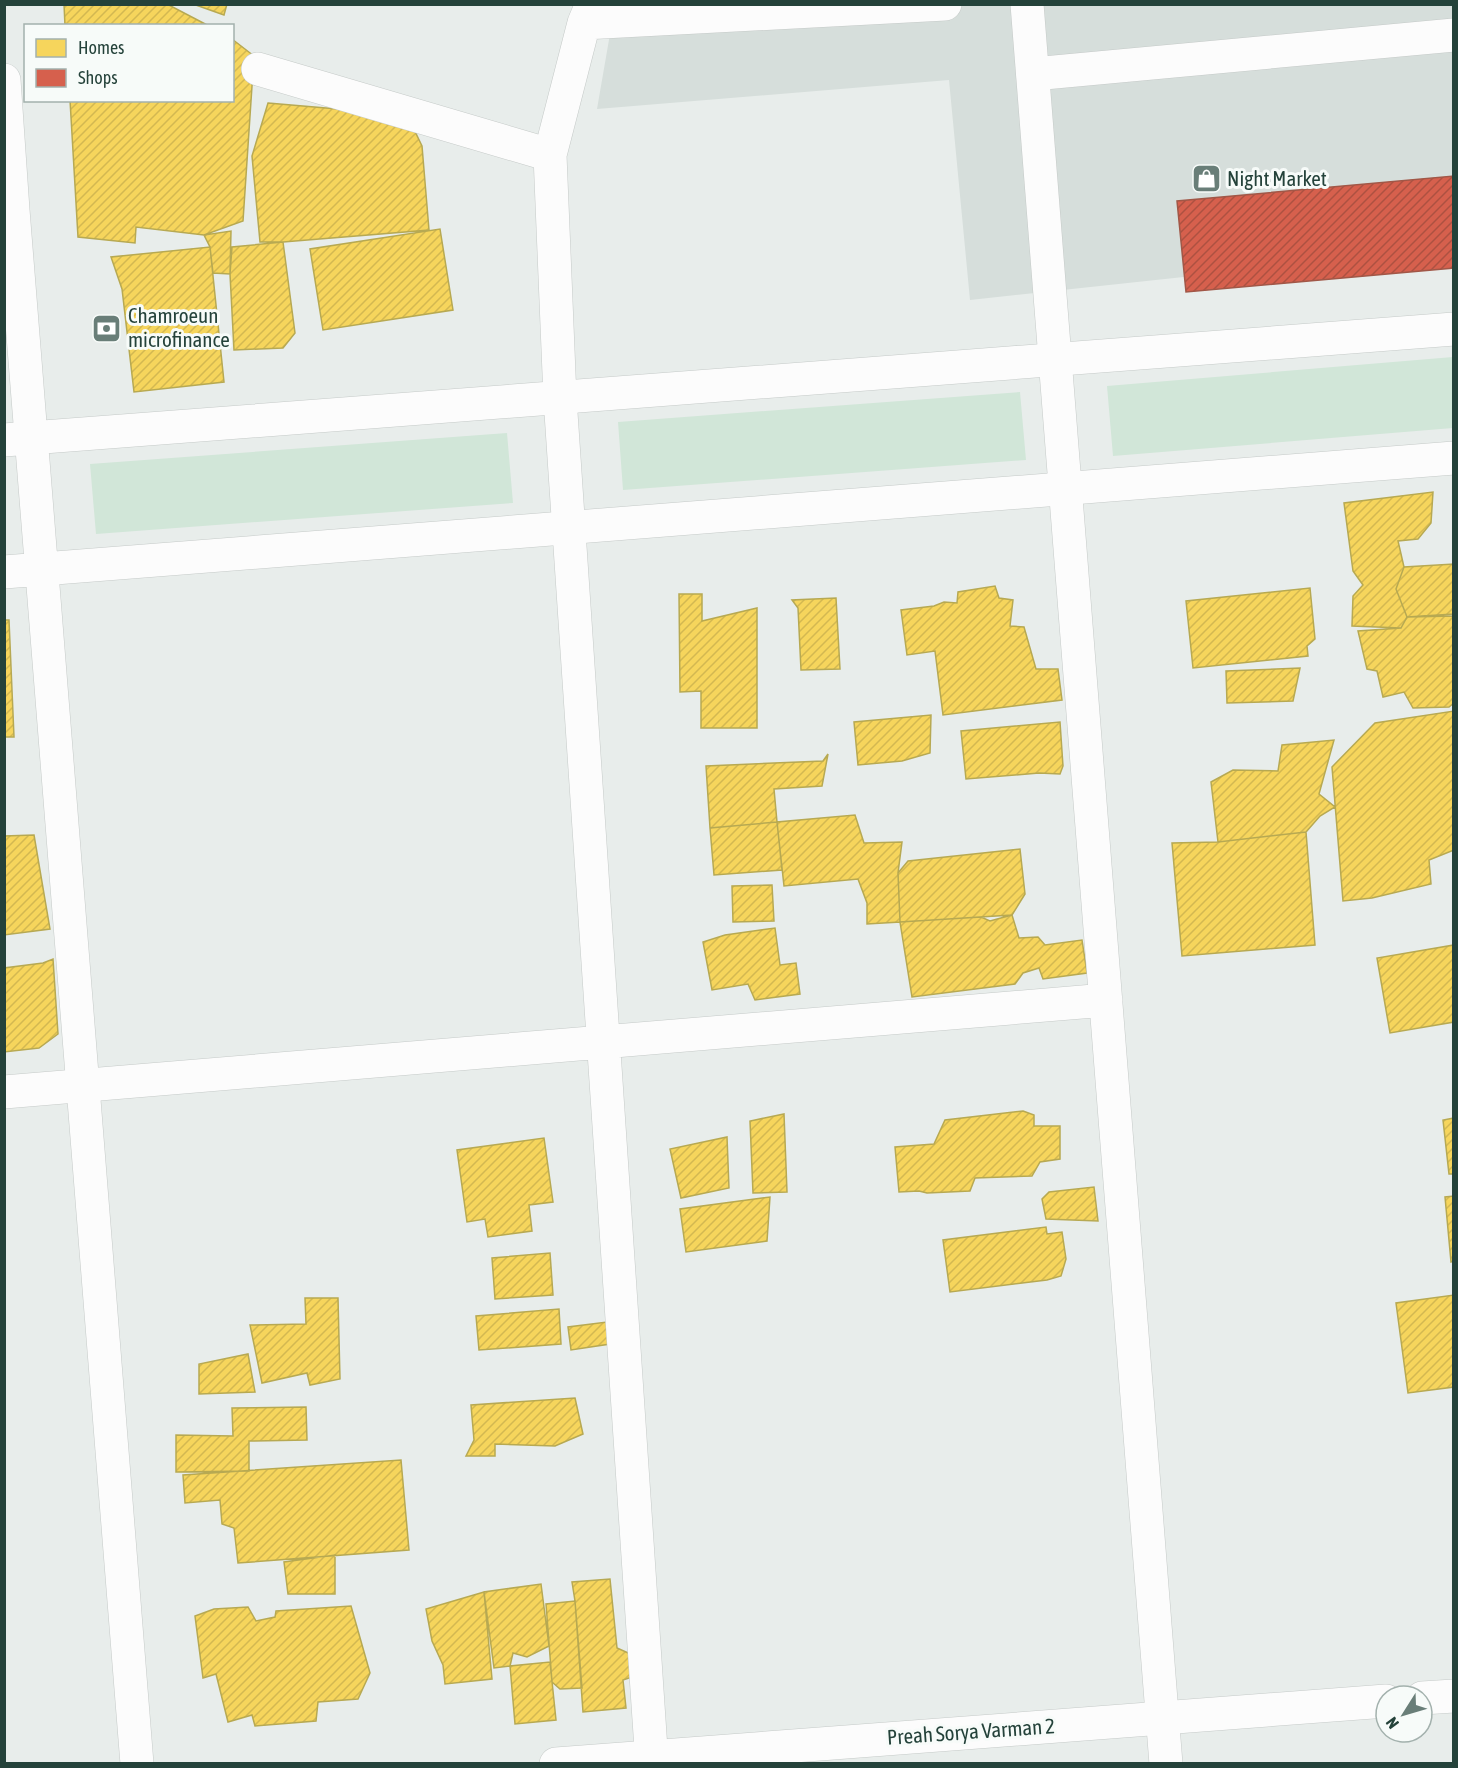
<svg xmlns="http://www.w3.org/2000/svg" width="1458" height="1768" font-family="'Asap Condensed',sans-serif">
<defs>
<pattern id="homes-hatch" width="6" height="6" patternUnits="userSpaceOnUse" patternTransform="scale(1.5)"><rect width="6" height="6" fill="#f6d55c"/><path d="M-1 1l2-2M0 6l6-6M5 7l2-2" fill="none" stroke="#d3b851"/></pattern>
<pattern id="shops-hatch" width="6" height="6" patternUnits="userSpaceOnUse" patternTransform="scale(1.5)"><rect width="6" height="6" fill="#d6604d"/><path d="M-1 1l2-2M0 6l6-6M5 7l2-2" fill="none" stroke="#ad5141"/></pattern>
</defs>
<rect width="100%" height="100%" fill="#e8edeb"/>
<!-- built -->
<path fill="#d6dedb" d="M615,5h838v243l-483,52 -21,-220 -352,29z"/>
<!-- grass -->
<path fill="#d1e6d8" d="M1453,357v71l-340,28 -6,-70z
M1020,392l6,68 -403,30 -5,-68z
M507,433l6,70 -417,31 -6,-70z"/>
<!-- homes -->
<path fill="url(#homes-hatch)" stroke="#b7a952" stroke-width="1.5" d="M64,4h103l42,22h-144z
M193,4h34l-3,11z
M232,39l22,17 -11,165 -39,14 -68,-8 -1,16 -57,-6 -8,-137h162z
M268,103l139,12 15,31 7,84 -146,12h-23l-8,-86z
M440,229l13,81 -130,20 -13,-81z
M231,231l-1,43 -17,-1 -3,-26 -6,-12z
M283,242l12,91 -12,15 -49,2 -4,-76 2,-27z
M210,247l14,135 -90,10 -12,-103 -11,-32z
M1433,492l-2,31 -13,16 -20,2 6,26 -8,22 11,28 -6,11 -49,-2 1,-30 10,-11 -10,-14 -9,-68z
M1454,564v50l-47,3 -11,-28 8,-22z
M995,586l4,12 14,2 -3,26 14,1 12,42h22l4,31 -119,15 -8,-64 -28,4 -6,-45 33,-4 10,-4 13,1 1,-11z
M1310,588l5,51 -8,7 1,10 -115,12 -7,-67z
M679,594h23v27l55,-13v120h-56v-37l-21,1z
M836,598l4,71 -39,1 -3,-62 -6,-8z
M1454,616v87l-5,4 -36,1 -9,-16 -21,5 -6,-26 -10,-2 -9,-38 43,-3 6,-11z
M4,620h5l5,117h-10z
M1300,668l-7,33 -66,2 -1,-32z
M1454,711v139l-25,10 2,24 -59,14 -29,3 -11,-134 43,-44z
M931,715l-1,38 -28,8 -44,4 -4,-43z
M1060,722l3,44 -3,8 -21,-1 -73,6 -5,-48z
M1334,740l-15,54 16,13 -15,9 -14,16 -88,10 -7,-60 22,-12 45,1 4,-26z
M828,754l-6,32 -48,3 3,33 -67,6 -4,-62 117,-5z
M855,815l9,28 38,-1 -4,31 2,49 -33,2v-21l-9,-24 -74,7 -7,-64z
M777,822l5,48 -68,5 -4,-47z
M1306,832l9,113 -133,11 -10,-113 46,-1z
M34,835l16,94 -46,6v-99z
M1020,849l5,45 -13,21 -112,7 -2,-49 10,-12z
M772,885l2,36 -41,1 -1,-36z
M1012,915l7,23 19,-1 7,8 37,-5 5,33 -44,6 -4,-11 -16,5 -8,11 -103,13 -12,-75 81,-5 9,4z
M775,928l5,37 16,-2 4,31 -45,6 -7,-16 -36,6 -9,-48 22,-7z
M1454,945v77l-64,11 -13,-75z
M53,959l5,75 -19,14 -35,4v-84l39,-5z
M1023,1111l11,4v11h26v33l-20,3 -8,14 -57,2 -5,13 -43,2 -8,-2 -20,1 -4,-45 39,-3 11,-24z
M784,1114l3,78 -34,1 -3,-72z
M1454,1118v56h-5l-6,-54z
M727,1137l2,51 -48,10 -11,-49z
M544,1138l9,64 -24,3 3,26 -44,6 -3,-18 -18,3 -10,-72z
M1094,1187l4,34 -52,-2 -4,-20 7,-7z
M1454,1196v65l-3,1 -6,-65z
M770,1197l-3,44 -81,11 -6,-43z
M1046,1227l1,7 15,-2 4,27 -5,17 -14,4 -97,12 -7,-52z
M550,1253l3,42 -58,4 -3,-41z
M1454,1295v92l-46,6 -12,-90z
M305,1298h33l2,81 -30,6 -3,-12 -45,10 -12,-58 56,-1z
M559,1309l2,35 -82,6 -3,-34z
M607,1322l3,22 -39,6 -3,-23z
M248,1354l7,38 -56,2v-30z
M575,1398l8,36 -28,12 -60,-2v12h-29l8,-16 -3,-35z
M306,1407l1,33 -58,1v30l-73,1v-37l57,1 -1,-28z
M401,1460l8,90 -171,13 -4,-35 -12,-4 -2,-24 -35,3 -2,-28z
M335,1555v39h-47l-4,-32z
M610,1579l7,69 18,8 -3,21 -9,3 3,28 -43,4 -8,-111 -3,-19z
M541,1584l8,62 -22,11 -14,-4 -3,13 -16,2 -10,-76z
M484,1592l8,87 -47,5 -2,-19 -11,-24 -6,-32z
M575,1601l7,87 -22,1 -8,-7 -6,-78z
M351,1606l19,67 -12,26 -40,3 -2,19 -61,5 -3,-11 -24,7 -12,-48 -13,4 -8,-62 19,-7 34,-2 8,14 19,-4 1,-6z
M550,1662l6,58 -41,4 -5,-58z"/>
<!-- shops -->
<path fill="url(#shops-hatch)" stroke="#a15747" stroke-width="1.5" d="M1454,176v92l-268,24 -9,-91z"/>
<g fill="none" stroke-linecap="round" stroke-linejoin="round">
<defs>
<path id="pedestrian" d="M1033,74l421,-39"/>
<path id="minor" d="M592,4l-8,19 -34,132 10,243 92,1366
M1027,4l139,1760
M584,23l361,-19
M258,69l292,86
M4,1092l1102,-92"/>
<path id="tertiary" d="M4,80l9,130 124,1554
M4,440l1450,-111
M4,572l1450,-114
M1422,1698l32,-2
M556,1764l830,-63"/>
</defs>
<!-- pedestrian casing -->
<use href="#pedestrian" stroke="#c5cac8" stroke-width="34"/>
<!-- minor casing -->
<use href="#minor" stroke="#c5cac8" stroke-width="34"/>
<!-- tertiary casing -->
<use href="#tertiary" stroke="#c5cac8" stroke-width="34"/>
<!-- pedestrian -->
<use href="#pedestrian" stroke="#fcfcfc" stroke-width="33"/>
<!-- minor -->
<use href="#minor" stroke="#fcfcfc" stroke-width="33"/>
<!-- tertiary -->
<use href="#tertiary" stroke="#fcfcfc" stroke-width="33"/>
</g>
<!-- icons -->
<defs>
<symbol id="shop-square" viewBox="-11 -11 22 22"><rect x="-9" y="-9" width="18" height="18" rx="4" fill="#697e78" stroke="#f7fbf9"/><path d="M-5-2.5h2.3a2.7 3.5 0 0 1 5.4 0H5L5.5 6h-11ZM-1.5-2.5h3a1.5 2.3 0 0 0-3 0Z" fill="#fff"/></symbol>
<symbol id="bank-square" viewBox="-11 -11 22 22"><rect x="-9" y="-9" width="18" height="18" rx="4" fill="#697e78" stroke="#f7fbf9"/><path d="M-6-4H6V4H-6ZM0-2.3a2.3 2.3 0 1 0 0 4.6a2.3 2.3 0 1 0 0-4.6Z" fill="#fff"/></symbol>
</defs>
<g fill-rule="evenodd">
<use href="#shop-square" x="1190" y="162" width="33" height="33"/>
<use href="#bank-square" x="90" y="312" width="33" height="33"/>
</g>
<g text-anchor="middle" stroke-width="6" stroke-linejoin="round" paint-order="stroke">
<!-- poi labels -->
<g font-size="21" fill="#24423a" stroke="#f7fbf9" text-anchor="start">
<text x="1227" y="186">Night Market</text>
<text x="128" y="323">Chamroeun<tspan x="128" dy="24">microfinance</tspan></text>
</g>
<!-- street labels -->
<g font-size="21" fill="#24423a" stroke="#f7fbf9">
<text transform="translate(971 1732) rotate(-4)" y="7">Preah Sorya Varman 2</text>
</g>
</g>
<!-- border -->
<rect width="1458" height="1768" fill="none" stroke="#24423a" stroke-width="12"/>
<!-- legend -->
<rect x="24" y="24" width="210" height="78" fill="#f7fbf9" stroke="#a3b1ad" stroke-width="1.5"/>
<rect x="36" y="39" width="30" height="18" fill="#f6d55c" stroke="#a3b1ad" stroke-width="1.5"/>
<text x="78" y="54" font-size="18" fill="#24423a">Homes</text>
<rect x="36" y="69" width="30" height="18" fill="#d6604d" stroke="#a3b1ad" stroke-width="1.5"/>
<text x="78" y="84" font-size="18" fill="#24423a">Shops</text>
<!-- north arrow -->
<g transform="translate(1404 1714) rotate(233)"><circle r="28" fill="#f7fbf9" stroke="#a3b1ad" stroke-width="1.5"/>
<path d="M0-4.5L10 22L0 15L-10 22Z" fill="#697e78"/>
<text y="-9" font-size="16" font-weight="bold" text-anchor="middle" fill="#24423a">N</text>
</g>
</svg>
